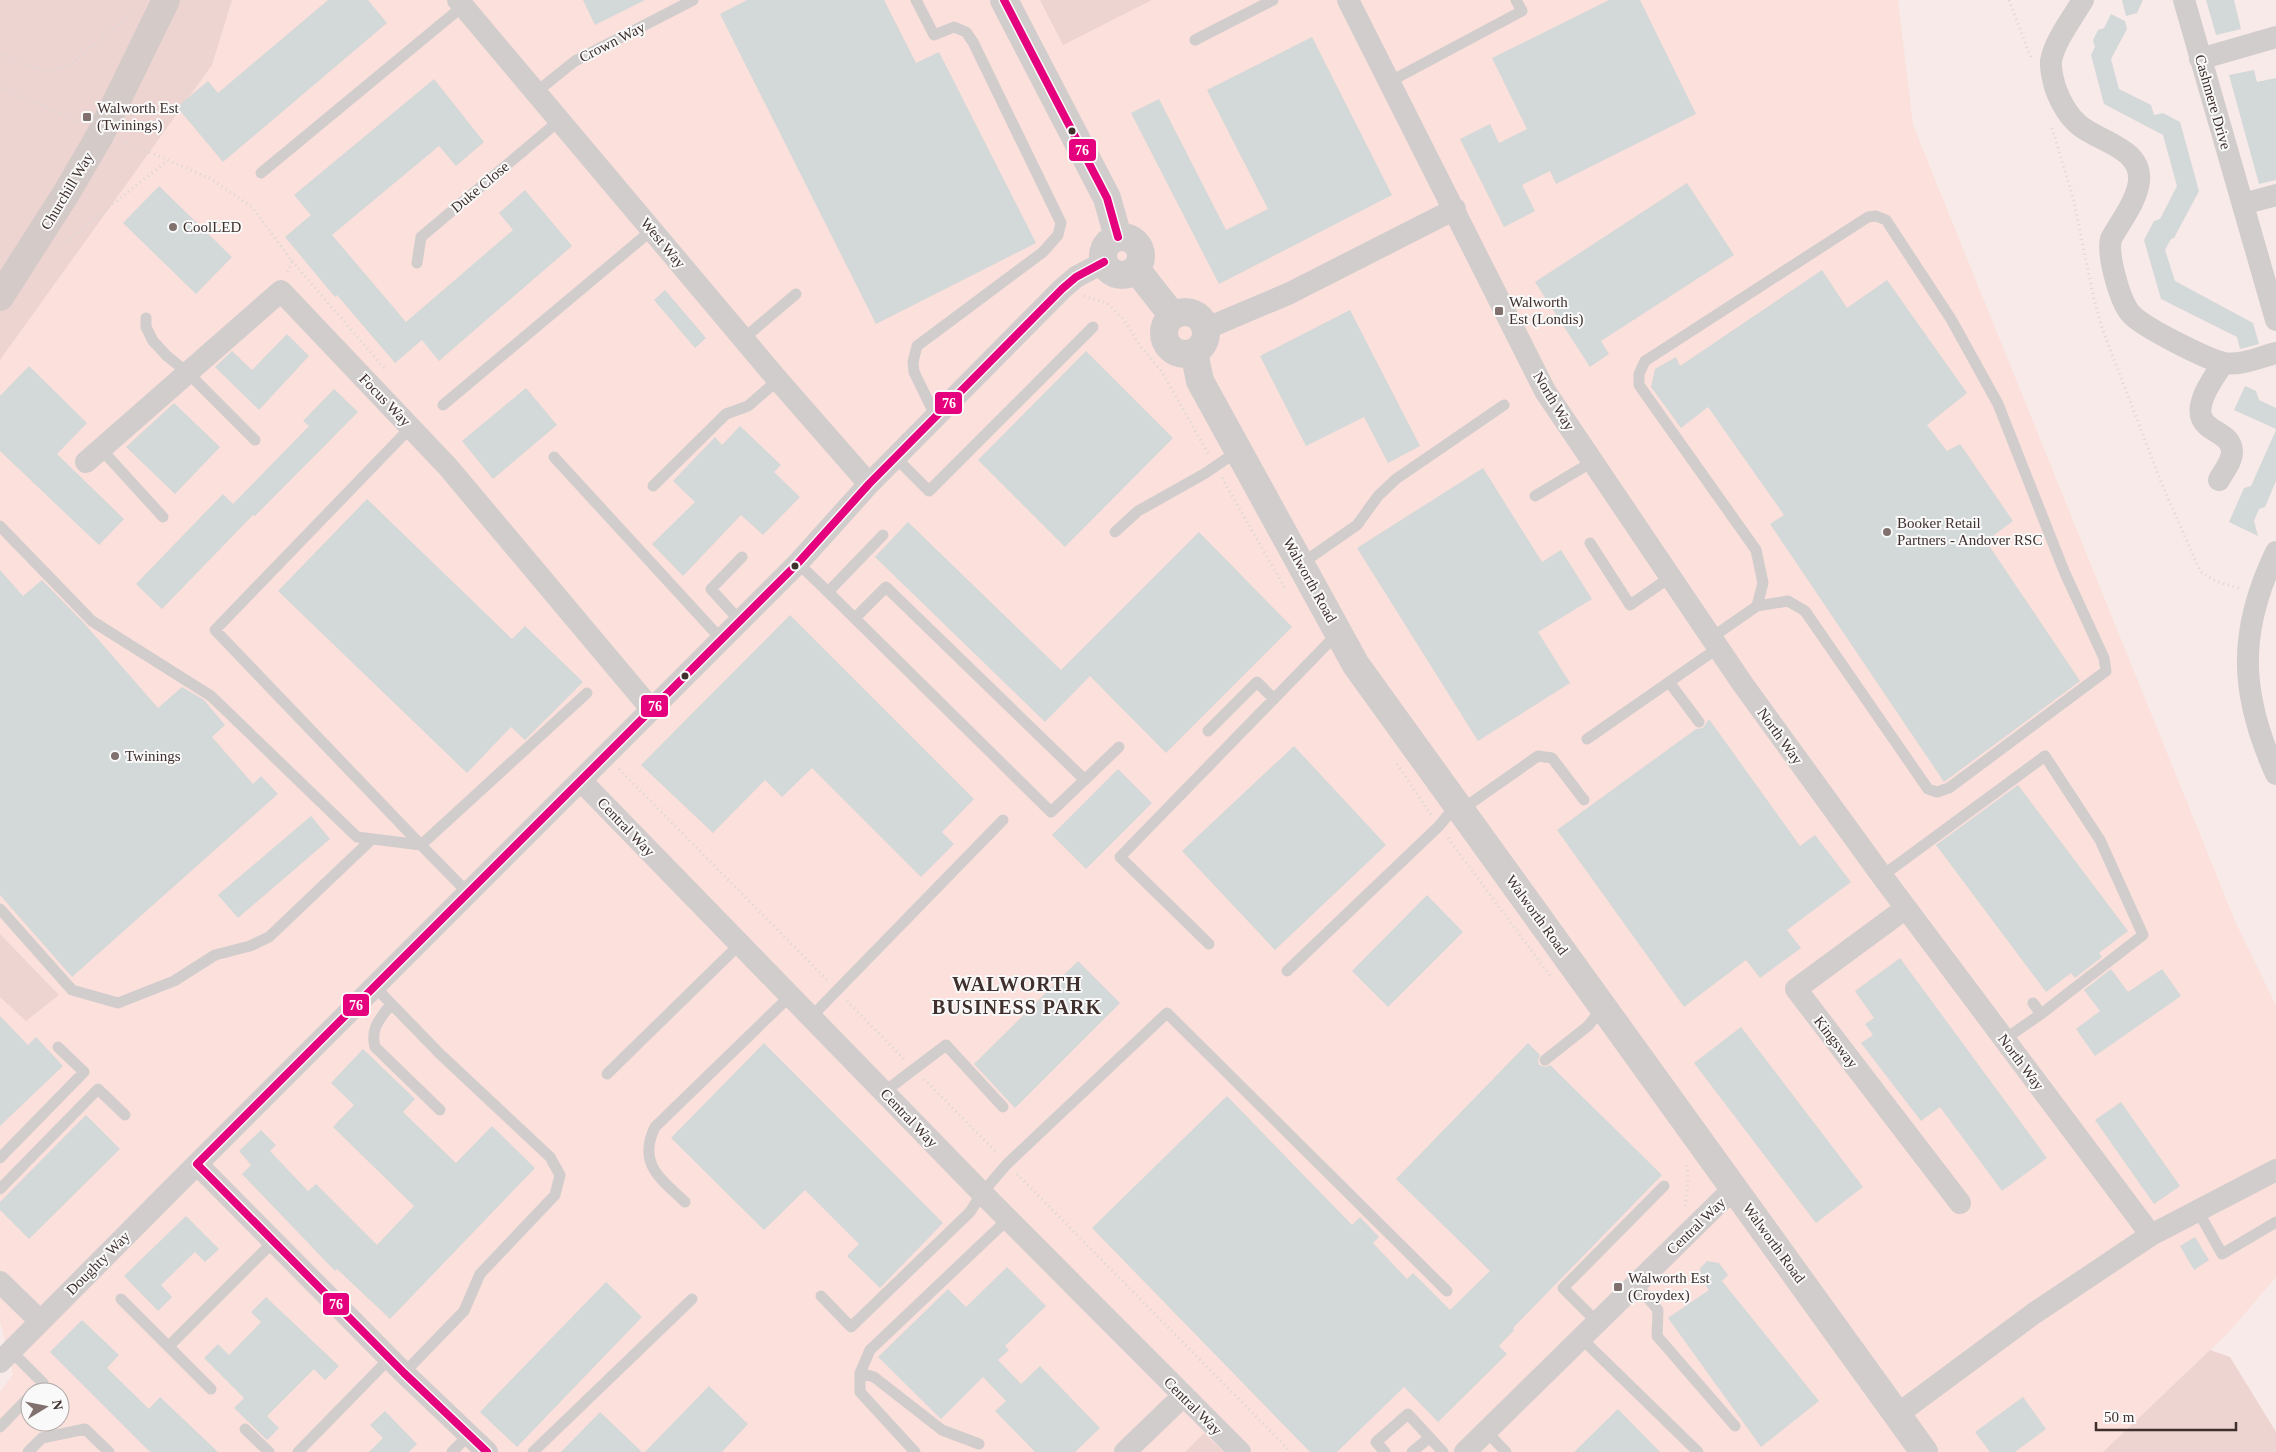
<svg xmlns="http://www.w3.org/2000/svg" width="2276" height="1452" font-family="Georgia,serif">
<rect width="100%" height="100%" fill="#f8eae8"/>
<!-- built -->
<path fill="#fbe0db" fill-rule="evenodd" d="M197,0h1701l15,125 322,796 41,85v271l-49,57 -124,118h-2103v-60l13,-18 -13,-53v-1004zM30,1392h30v30h-30z"/>
<!-- green -->
<path fill="#eed4d0" d="M0,0h232l-20,65 -212,295z
M1040,0h112l-89,45z
M0,934l59,61 -33,26 -26,-24z
M2210,1350l20,7 46,75v20h-173z
M1204,1433l20,19h-39z"/>
<!-- building -->
<path fill="#d3d8d8" d="M328,0h40l19,23 -164,139 -46,-55 31,-26 10,12z
M583,0h62l-50,25z
M747,0h137l32,63 23,-11 97,191 -160,81 -156,-310z
M1609,0h31l56,114 -140,70 -6,-13 -28,14 13,26 -31,16 -44,-88 30,-15 9,19 28,-14 -35,-71z
M2122,0h21l-6,13 -11,3z
M2206,0h28l7,29 -25,6z
M2111,14l14,7 2,8 -16,30 8,30 32,16 3,10 9,-2 17,9 19,69 -25,47 -3,1 -6,11 10,31 78,42 6,21 -19,5 -3,-12 -76,-38 -17,-59 10,-19 6,-2 17,-33 -14,-51 -59,-31 -13,-49 4,-8 -2,-7 5,-10 6,-2z
M1312,37l80,158 -173,89 -88,-171 28,-14 67,131 42,-21 -61,-119z
M2254,70l3,12 19,-4v102l-17,4 -30,-109z
M434,79l50,63 -28,24 -17,-20 -107,89 74,87 107,-92 -14,-17 26,-23 47,56 -133,115 -17,-21 -27,23 -58,-68 -2,2 -50,-60 26,-22 -17,-20z
M1687,183l47,72 -133,86 8,13 -19,13 -55,-85z
M159,186l73,71 -36,37 -73,-71z
M1822,270l25,38 40,-28 80,113 -40,32 20,26 13,-7 53,77 -27,20 94,140 -136,101 -174,-258 14,-9 -76,-108 -27,21 -30,-41 4,-18 21,-12 4,9z
M665,290l41,48 -11,10 -41,-48z
M1350,310l70,136 -32,17 -24,-46 -58,29 -46,-90z
M287,334l22,22 -50,54 -44,-43 17,-16 20,19z
M1086,351l87,87 -108,109 -87,-87z
M29,366l58,57 -30,31 67,65 -25,26 -99,-94v-55z
M2245,386l11,5 3,9 17,8v21l-42,-19z
M526,388l31,37 -64,54 -31,-38z
M334,389l24,23 -103,104 -2,-1 -91,94 -26,-25 87,-90 10,10 76,-78 -6,-5z
M174,403l46,44 -45,47 -49,-47z
M740,426l41,39 -7,7 26,25 -37,38 -22,-20 -58,61 -31,-32 43,-42 -22,-21 42,-44 7,8z
M2276,430v51l-11,26 -6,2 -5,12 4,15 -29,-14 15,-34 7,-2z
M1483,468l59,94 19,-12 31,49 -54,33 32,51 -92,58 -121,-193z
M367,499l145,140 13,-13 58,56 -58,58 -14,-13 -44,46 -189,-182z
M908,522l153,148 138,-138 93,95 -126,126 -76,-77 -45,46 -170,-165z
M0,570l23,26 19,-16 41,42 75,86 24,-21 22,13 21,25 -13,12 41,47 8,-8 17,18 -206,183 -72,-82z
M790,615l184,184 -32,33 12,12 -33,33 -109,-109 -30,29 -17,-17 -52,53 -72,-68z
M1709,719l91,127 15,-11 36,47 -64,48 14,18 -41,30 -14,-18 -62,47 -127,-177 139,-101 7,-1z
M1294,746l92,99 -111,105 -93,-99z
M1118,769l34,34 -66,66 -34,-34z
M2018,785l110,146 -29,22 3,4 -27,21 -4,-5 -25,19 -110,-147z
M311,816l19,23 -92,79 -20,-23z
M1427,895l36,37 -75,75 -36,-36z
M1900,958l147,200 -45,33 -62,-84 -19,14 -60,-78 12,-8 -8,-11 9,-6 -19,-27z
M1078,961l42,42 -105,105 -41,-44z
M2111,969l17,23 34,-23 19,27 -86,60 -19,-27 24,-18 -16,-21z
M0,1016l28,29 8,-8 27,29 -63,60z
M1741,1027l122,160 -47,36 -122,-160z
M764,1043l179,180 -63,65 -33,-32 12,-12 -54,-54 -41,40 -93,-92z
M1528,1043l12,12 -2,6 1,4 7,2 4,-2 112,110 -149,153 1,2 -15,16 8,8 -69,68 -34,-35 -67,65h-27l-218,-224 135,-132 125,129 8,-8 19,20 -6,6 34,36 6,-6 37,37 40,-39 -94,-92z
M363,1049l52,50 -12,13 53,51 36,-37 43,42 -145,151 -53,-50 -2,2 -93,-97 9,-9 -12,-14 22,-21 15,15 -6,6 38,40 8,-7 61,61 37,-39 -81,-79 21,-22 -23,-22z
M2121,1102l59,84 -26,18 -59,-84z
M86,1115l34,34 -91,90 -29,-29v-8z
M186,1216l33,33 -14,13 -10,-10 -34,33 11,12 -14,14 -34,-35z
M2195,1237l14,23 -15,10 -14,-24z
M1707,1261l12,2 9,12 -6,6 97,120 -58,46 -93,-129 41,-28 -8,-12 -1,-10z
M1007,1267l39,39 -41,40 4,4 -11,10 23,24 19,-18 60,62 -25,24h-40l-40,-41 11,-10 -23,-24 -42,42 -63,-62 70,-68 18,18z
M606,1282l36,35 -125,130 -37,-35z
M266,1297l73,69 -14,14 -11,-11 -47,47 12,12 -12,12 -33,-32 10,-10 -40,-40 14,-14 11,11 32,-33 -10,-10z
M82,1320l37,35 -12,13 42,41 11,-12 58,55h-68l-100,-100z
M709,1386l39,38 -26,28h-77z
M2023,1397l23,32 -31,23h-25l-15,-20z
M1618,1409l42,43h-86z
M385,1411l32,33 -8,8h-40l14,-14 -13,-13z
M600,1412l42,40h-81z"/>
<g fill="none" stroke-linecap="round" stroke-linejoin="round">
<!-- path -->
<path stroke="#dbd6d5" stroke-width="3" stroke-dasharray="1 4" stroke-linecap="butt" d="M2009,0l22,58
M0,55c29,7 41,24 72,8l60,-49
M0,87l82,36
M2052,128l21,69 21,102 8,29 59,154 39,89 13,9 28,9
M122,140l89,39 41,28 40,54 -4,11
M62,245l105,-84
M292,261l94,109
M1084,296l23,7 17,17 17,27 21,25 47,83
M1222,478l64,112
M1397,764l34,51
M619,769l208,211
M1448,838l103,139
M847,1001l57,58
M924,1079l73,74
M1017,1174l274,278
M1685,1206l3,-23 -1,-20"/>
<!-- service -->
<path stroke="#d2cdcd" stroke-width="11" d="M916,0l18,35 20,-8 12,5 7,10 88,181 -3,12 -15,17 -126,94 -4,16 1,10 22,45
M1195,40l78,-40
M1389,82l133,-71 -6,-11
M535,93l40,-32 118,-61
M261,173l202,-167
M417,263l4,-26 139,-117
M146,318v9l7,14 14,15 21,17 67,67
M743,339l53,-45
M443,405l209,-175
M101,449l62,68
M554,457l168,183
M904,466l25,25 164,-164
M653,486l73,-72 22,-8 30,-26
M1535,496l57,-34
M0,526l92,95 119,75 146,141 64,8 -206,-215 196,-203
M1115,532l23,-21 66,-37 34,-23
M1590,543l40,62 39,-27
M798,563l30,29 55,-57
M1301,564l56,-39 21,-29 18,-17 108,-74
M828,592l223,220 68,-65
M855,618l31,-31 199,193
M740,621l-29,-32 31,-32
M1711,638l46,-32 6,-23 -7,-33 -117,-165v-11l6,-13 223,-144 8,-1 10,4 65,99 47,85 66,167 40,87 2,13 -157,117 -12,4 -9,-3 -123,-178 -17,-10 -31,5
M1669,682l30,40
M1208,731l49,-49 17,17
M1587,739l131,-91
M1461,810l77,-54 14,2 32,42
M1882,876l163,-120 55,84 43,95 -102,79
M468,893l-47,-48 166,-152
M0,909l72,81 46,13 56,-22 41,-26 35,-9 19,-9 103,-98
M1209,944l-89,-87 218,-224
M1287,971l152,-145 18,-22
M374,986l66,68 110,103 10,18 -5,20 -75,79 -16,37 -60,62
M391,1004c-11,15 -21,24 -16,43l65,63
M811,1017l192,-197
M2005,1039l36,-25 -8,-11
M1545,1060l43,-34 15,-19
M607,1074l133,-130
M884,1092l62,-47 57,62
M0,1158l84,-86 -26,-25
M0,1189l98,-100 27,26
M685,1202c-24,-23 -48,-38 -30,-75l135,-131
M2198,1211l24,43 54,-32
M1636,1284l22,26 -1,26 78,90
M821,1296l30,31 119,-115 12,-19 25,-29 160,-151 280,278
M121,1299l90,90
M1597,1322l-34,-34 101,-102
M1581,1338l117,114
M169,1346l105,-105
M11,1351l32,32 -9,9
M860,1373l14,4 68,53 37,14
M0,1427l30,-31
M245,1429l24,23
M1486,1431l20,21
M28,1452l14,-14 43,-9 24,23
M298,1452l92,-94
M452,1452l17,-17
M533,1452l159,-153
M915,1452l-55,-60v-19l10,-23 138,-131
M1385,1452l-9,-10 32,-28 35,38
M1412,1452l17,-14"/>
<!-- minor -->
<path stroke="#d2cdcd" stroke-width="22" d="M458,0l320,380 91,104
M1348,0l197,391 197,292 140,193 269,359
M2083,0c-10,17 -29,42 -32,61 -1,8 2,18 4,26 5,14 12,28 24,38 20,17 63,23 60,56 -2,20 -19,41 -28,58 -4,16 9,64 21,76 13,13 74,44 92,48 17,3 36,-6 52,-10
M2184,0l92,320
M2200,59l76,-22
M2243,204l33,-9
M1205,329l85,-36 165,-84
M86,462l195,-171 167,176 204,243
M2219,480c4,-8 13,-18 13,-28 0,-27 -49,-16 -25,-63 5,-9 10,-18 17,-26
M2276,552c-39,81 -36,142 0,222
M582,780l7,9 393,404 258,259
M1906,908l-110,81 164,214
M0,1282l40,39
M0,1362l197,-198
M1898,1414l135,-100 118,-79 125,-65
M487,1452l-83,-79 -207,-209 601,-601 71,-79 193,-195 14,-12 28,-15
M1125,1452l58,-56
M1465,1452l269,-264"/>
<!-- tertiary -->
<path stroke="#d2cdcd" stroke-width="28" d="M1004,0l103,198 11,39
M1103 256a19 19 0 1 1 38 0a19 19 0 1 1-38 0Z
M1136,269l37,47
M1164 333a21 21 0 1 1 42 0a21 21 0 1 1-42 0Z
M1194,352l6,29 156,284 568,787"/>
<!-- primary -->
<path stroke="#d4cbc9" stroke-width="28" d="M0,297l67,-105 32,-55 67,-137"/>
<defs>
<path id="bus-1" d="M1004,0l103,198 11,39
M487,1452l-83,-79 -207,-209 601,-601 71,-79 193,-195 14,-12 28,-15"/>
</defs>
<!-- bus-1 casing -->
<use href="#bus-1" stroke="#f9f9f9" stroke-width="11"/>
<!-- bus-1 -->
<use href="#bus-1" stroke="#e5007d" stroke-width="8"/>
</g>
<!-- markers -->
<g fill="#80716e" stroke="#f9f9f9" stroke-width="2">
<rect x="82" y="112" width="10" height="10" rx="2.5"/>
<circle cx="173" cy="227" r="5"/>
<rect x="1494" y="306" width="10" height="10" rx="2.5"/>
<circle cx="1887" cy="532" r="5"/>
<circle cx="115" cy="756" r="5"/>
<rect x="1613" y="1282" width="10" height="10" rx="2.5"/>
</g>
<g fill="#3f302d" stroke="#f9f9f9" stroke-width="2">
<circle cx="1072" cy="131" r="4.5"/>
<circle cx="795" cy="566" r="4.5"/>
<circle cx="685" cy="676" r="4.5"/>
</g>
<g text-anchor="middle" stroke-width="4" stroke-linejoin="round" paint-order="stroke">
<!-- street labels -->
<g font-size="15" fill="#3f302d" stroke="#f9f9f9">
<text transform="translate(612 42) rotate(-27)" y="5">Crown Way</text>
<text transform="translate(2213 102) rotate(74)" y="5">Cashmere Drive</text>
<text transform="translate(480 187) rotate(-40)" y="5">Duke Close</text>
<text transform="translate(67 191) rotate(-59)" y="5">Churchill Way</text>
<text transform="translate(663 243) rotate(50)" y="5">West Way</text>
<text transform="translate(385 400) rotate(46)" y="5">Focus Way</text>
<text transform="translate(1554 401) rotate(59)" y="5">North Way</text>
<text transform="translate(1310 580) rotate(61)" y="5">Walworth Road</text>
<text transform="translate(1780 736) rotate(54)" y="5">North Way</text>
<text transform="translate(626 827) rotate(46)" y="5">Central Way</text>
<text transform="translate(1537 915) rotate(54)" y="5">Walworth Road</text>
<text transform="translate(1836 1042) rotate(52)" y="5">Kingsway</text>
<text transform="translate(2021 1062) rotate(53)" y="5">North Way</text>
<text transform="translate(909 1118) rotate(46)" y="5">Central Way</text>
<text transform="translate(1696 1226) rotate(-44)" y="5">Central Way</text>
<text transform="translate(1774 1243) rotate(54)" y="5">Walworth Road</text>
<text transform="translate(98 1263) rotate(-45)" y="5">Doughty Way</text>
<text transform="translate(1193 1406) rotate(45)" y="5">Central Way</text>
</g>
<!-- poi labels -->
<g font-size="15" fill="#3f302d" stroke="#f9f9f9" text-anchor="start">
<text x="97" y="113">Walworth Est<tspan x="97" dy="17">(Twinings)</tspan></text>
<text x="183" y="232">CoolLED</text>
<text x="1509" y="307">Walworth<tspan x="1509" dy="17">Est (Londis)</tspan></text>
<text x="1897" y="528">Booker Retail<tspan x="1897" dy="17">Partners - Andover RSC</tspan></text>
<text x="125" y="761">Twinings</text>
<text x="1628" y="1283">Walworth Est<tspan x="1628" dy="17">(Croydex)</tspan></text>
</g>
<!-- district labels -->
<g font-size="20" font-weight="bold" letter-spacing="1" fill="#3f302d" stroke="#f9f9f9">
<text x="1017" y="991">WALWORTH<tspan x="1017" dy="23">BUSINESS PARK</tspan></text>
</g>
</g>
<g stroke="#f9f9f9" stroke-width="2">
<rect x="1068" y="138" width="29" height="24" rx="5" fill="#e5007d"/>
<rect x="934" y="391" width="29" height="24" rx="5" fill="#e5007d"/>
<rect x="640" y="694" width="29" height="24" rx="5" fill="#e5007d"/>
<rect x="342" y="993" width="28" height="24" rx="5" fill="#e5007d"/>
<rect x="322" y="1292" width="28" height="24" rx="5" fill="#e5007d"/>
</g>
<g font-size="14" text-anchor="middle" font-weight="bold" fill="#fff">
<text x="1082" y="155">76</text>
<text x="949" y="408">76</text>
<text x="655" y="711">76</text>
<text x="356" y="1010">76</text>
<text x="336" y="1309">76</text>
</g>
<!-- north arrow -->
<g transform="translate(45 1407) rotate(80)"><circle r="24" fill="#f9f9f9" stroke="#afa9a7"/>
<path d="M0-4L9 19L0 12L-9 19Z" fill="#80716e"/>
<text y="-8" font-size="14" font-weight="bold" text-anchor="middle" fill="#3f302d">N</text>
</g>
<!-- scale -->
<path d="M2096 1422v8h140v-8" fill="none" stroke="#3f302d" stroke-width="2.5"/>
<text x="2104" y="1422" font-size="15" fill="#3f302d" stroke="#f9f9f9" stroke-width="4" paint-order="stroke">50 m</text>
</svg>
